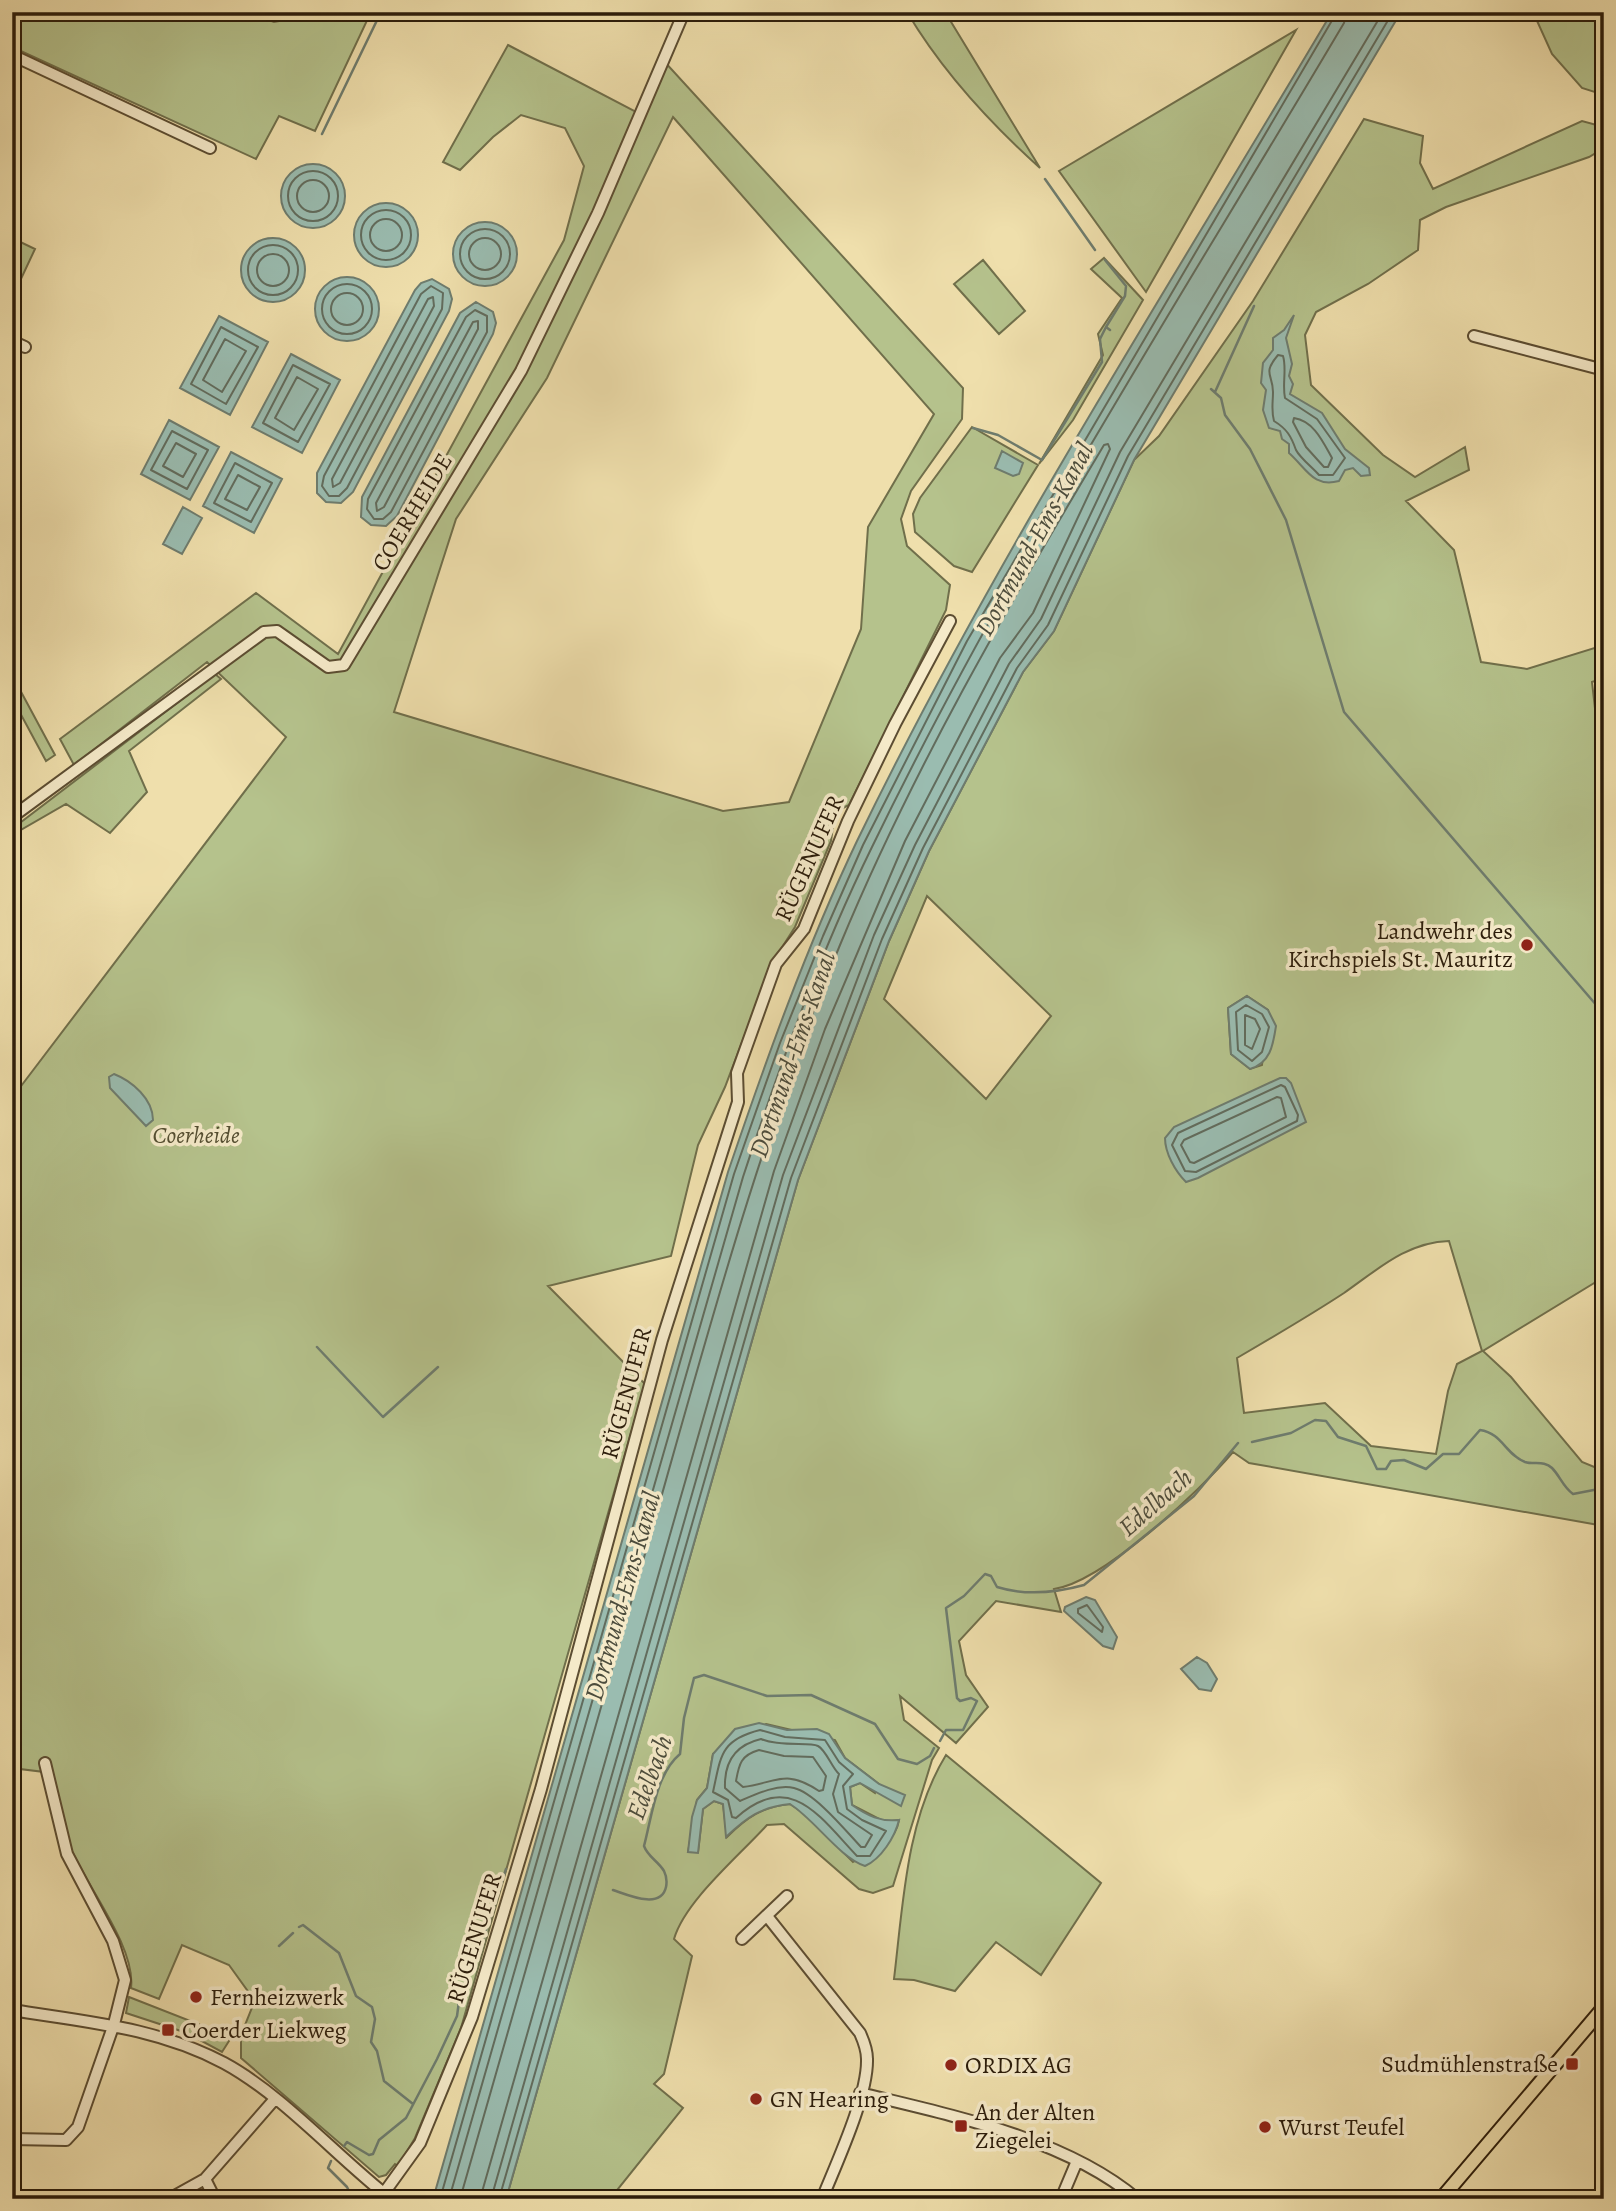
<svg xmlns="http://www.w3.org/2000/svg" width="1616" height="2211" font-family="Alegreya,serif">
<rect width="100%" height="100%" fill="#efdfac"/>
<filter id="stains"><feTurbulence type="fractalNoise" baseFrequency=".00286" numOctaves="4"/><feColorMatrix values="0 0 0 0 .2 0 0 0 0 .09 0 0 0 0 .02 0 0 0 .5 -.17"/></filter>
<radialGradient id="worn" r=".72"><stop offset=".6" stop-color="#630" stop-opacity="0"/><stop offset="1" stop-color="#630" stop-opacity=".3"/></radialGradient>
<!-- green -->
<path fill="#b5c28c" stroke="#706f4b" stroke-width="2" fill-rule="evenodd" d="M12,12h235l27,10 55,-10h42l-56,119 -36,-15 -23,43 -244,-112z
M907,12h38l95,156c-50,-45 -98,-97 -133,-156z
M1533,12h71v83l-22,-7 -30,-34z
M1296,30l-150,262 -87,-121z
M508,45l128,67 27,-52 300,328 -1,31 -51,72 -10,28 6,27 43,39 -4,25 -97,195 -14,7 -4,29 -36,86 -23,36 -47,124 -27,58 -27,111 -123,30 97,98 -184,644 -46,110 -17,28 -3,-2 -9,11 -7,2 -138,-119v-23l12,-30 -1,-8 -23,-32 -47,-20 -23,54 -28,-11c5,-40 -43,-100 -59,-137 -10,-24 -14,-52 -20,-78l-40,-5v-670l274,-361 -79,-75 -133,103 -14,-26 196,-146 82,61 226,-414 20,-74 -19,-38 -44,-13 -28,22 -33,33 -17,-8zM673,117l261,297 -66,113 -7,102 -72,173 -66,9 -329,-99 62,-193 91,-141z
M1364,119l59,17 -3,27 13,26 149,-68 22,6v21l-15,9 -143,50 -26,13 -2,30 -50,34 -52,28 -11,23 6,50 72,70 32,22 50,-30 4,23 -63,31 48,49 27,112 46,7 77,-24v33l-12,4 12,106v191l-8,12 8,8v278l-121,74 28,26 71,85 22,9v55l-355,-63 -16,-11c-32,38 -130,130 -179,137l7,23 -65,-11 -37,40 7,34 22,32 -32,36 -56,-47 4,24 35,28 -7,12 -39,126 -20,7 -14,-4 -75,-65 -17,1c-28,31 -82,76 -93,114l18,17 -28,118 -10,10 29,24 -73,91h-104l292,-1019 91,-239 40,-90 94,-179 31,-41 80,-171 25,-24 94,-135zM927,896l124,120 -65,83 -102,-100zM1247,996l21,14 -6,55 -12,4 -19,-15 -3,-46zM1449,1241l33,110 -25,13 -9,27 -12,63 -65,-8 -46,-43 -81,10 -7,-55c36,-21 72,-42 107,-65 33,-23 63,-51 105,-52zM766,1724l69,16 10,18 34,26 -4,9 -15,-10 -10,4 2,18 33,17 14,-2c-4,24 -27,31 -46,42l-48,-48 -15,-10c-28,3 -43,13 -63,33l-4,-33 -9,-3 -11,8 -5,43h-10l9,-52 10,-12 6,-34z
M12,238l23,11 -23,49z
M1104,258l39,42 -70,120 -34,44 64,-109 -5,-21 24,-36 -31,-29z
M983,260l42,51 -26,23 -45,-50z
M972,427l66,38 -66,107 -18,-6 -39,-34 -2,-18 7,-16z
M215,674l6,5 -92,72 18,41 -37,41 -44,-29 -54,31v-6z
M12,675l43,80 -9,6 -34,-63z
M946,1755l155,128 -60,92 -45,-33 -41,49 -41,-11 -20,-1c9,-74 12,-159 52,-224z
M129,1997l97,38 3,6 -7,11 -35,-19 -61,-20z"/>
<!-- water -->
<path fill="#9abcb0" stroke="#6e7c6e" stroke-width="2" d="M1332,12h69l-267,448 -80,171 -31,41 -94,179 -40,90 -91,239 -292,1019h-73l295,-1027c38,-112 78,-224 129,-331 139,-287 313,-555 475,-829z
M281 196a32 32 0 1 1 64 0a32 32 0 1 1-64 0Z
M354 235a32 32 0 1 1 64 0a32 32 0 1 1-64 0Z
M453 254a32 32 0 1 1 64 0a32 32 0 1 1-64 0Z
M241 270a32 32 0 1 1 64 0a32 32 0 1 1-64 0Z
M315 309a32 32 0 1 1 64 0a32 32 0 1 1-64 0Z
M432,279l17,10 3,10 -3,12 -96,181 -12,11 -15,-1 -9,-9v-20l98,-183 6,-7z
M476,302l17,10 3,11 -3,11 -96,182 -11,10 -15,-1 -10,-8 1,-20 98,-184z
M1294,315l-8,23 6,26 -3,12 4,8 -3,10 32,19 23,36 24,19 1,7 -9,1 -8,-8 -8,2 -6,11c-26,7 -32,-12 -50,-28v-9l-7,-5 -2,-8 -11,-3 -6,-18 3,-20 -5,-7 2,-20 10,-13v-12l11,-8z
M219,316l49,26 -38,73 -50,-27z
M291,354l49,26 -38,73 -50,-26z
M169,420l50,27 -29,53 -49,-26z
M1002,451l21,12 -4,11 -6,2 -18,-8z
M231,452l51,27 -28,54 -51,-27z
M183,507l19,11 -20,36 -19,-10z
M1247,996l21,14 8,16c-3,20 -6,37 -26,43l-19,-15 -3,-46z
M114,1074c18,7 39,25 39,46l-7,6 -36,-38 -1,-11z
M1280,1078h6l5,5 15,39 -108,56 -12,4c-11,-11 -21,-29 -21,-44l9,-11z
M1086,1597l9,3 22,37 -4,12 -10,-3 -39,-35 1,-4z
M1197,1657l10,6 10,16 -6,12 -12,-2 -18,-20z
M759,1723l28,7 30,-1 12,5 16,24 34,26 26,11 -4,11 -41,-23 -10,4 2,18c16,11 28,17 47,15 -4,17 -18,39 -34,46 -26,-9 -50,-46 -75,-62 -29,3 -43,13 -64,33l-3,-33 -9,-3 -11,8 -5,44 -10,-1 4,-35 5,-17 10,-12 6,-34 22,-25z"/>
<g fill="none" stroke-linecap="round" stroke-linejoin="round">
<!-- shore -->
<path stroke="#626c5d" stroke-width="2" d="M288 196a25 25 0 1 1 50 0a25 25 0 1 1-50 0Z
M297 196a16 16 0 1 1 32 0a16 16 0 1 1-32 0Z
M361 235a25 25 0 1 1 50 0a25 25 0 1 1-50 0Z
M370 235a16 16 0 1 1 32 0a16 16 0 1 1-32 0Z
M460 254a25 25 0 1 1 50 0a25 25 0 1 1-50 0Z
M469 254a16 16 0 1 1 32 0a16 16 0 1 1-32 0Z
M248 270a25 25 0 1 1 50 0a25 25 0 1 1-50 0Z
M257 270a16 16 0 1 1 32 0a16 16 0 1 1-32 0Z
M322 309a25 25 0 1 1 50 0a25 25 0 1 1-50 0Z
M431,286l12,7 -1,16 -95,179 -8,8h-10l-7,-10 2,-10 97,-182z
M331 309a16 16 0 1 1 32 0a16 16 0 1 1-32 0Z
M433,297l1,9 -94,177 -7,4 -1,-8 96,-180z
M475,310l12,6v16l-96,180 -8,7h-9l-7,-10 1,-10 98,-182z
M478,321v8l-94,178 -7,4 -1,-8 97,-181z
M221,327l37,20 -32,57 -35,-20z
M225,339l21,12 -24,41 -19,-12z
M1278,355l5,1c4,13 -1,28 2,42l32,21 28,39 -12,17h-14c-6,-7 -19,-17 -23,-25 -5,-14 -9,-21 -22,-29 -3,-11 -1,-18 -1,-29 0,-18 -11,-18 5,-37z
M293,365l37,19 -32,58 -35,-19z
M297,377l21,12 -24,41 -19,-12z
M1294,418c20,3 29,24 38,40l-4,9h-4l-18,-20 -13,-25z
M172,431l36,19 -21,39 -36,-19z
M176,443l20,11 -13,23 -20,-11z
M235,463l37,20 -21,39 -37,-19z
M238,475l22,12 -13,23 -22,-11z
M1246,1005l16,9 7,13 -7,25 -10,9 -14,-11 -2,-38z
M1245,1015l10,4 5,10 -8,20 -7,-4z
M1281,1085l4,2 13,28 -1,6 -101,51 -11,-1 -13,-26 6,-12z
M1277,1097l4,1 5,19 -92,46 -4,-1 -9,-17 3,-5z
M1087,1605l16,22 -1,5 -24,-19v-4z
M760,1730l25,7 40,3 14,22 14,12 -10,12 4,23 15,11 24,11 -16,25h-13c-37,-39 -67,-87 -121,-38l-4,-1 -4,-17 -15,-8c8,-36 7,-52 47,-62z
M761,1739c19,8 48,3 57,7 8,4 14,22 21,28l-6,20 5,18 34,23 -7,12h-4c-15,-16 -46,-54 -67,-59 -17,-4 -38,6 -54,13l-15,-13c-1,-26 10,-43 36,-49z
M759,1750l25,6 29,1 13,19 -3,14 -4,1c-34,-23 -43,-8 -76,-4l-7,-6c3,-17 5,-26 23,-31z
M440,2199l294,-1025 46,-131 43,-107 40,-91 104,-204 370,-629
M449,2199l294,-1022c37,-112 77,-224 129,-330 138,-285 311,-552 472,-824l2,-11
M460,2199c65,-227 130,-453 195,-680 55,-194 107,-388 185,-574 72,-174 167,-338 264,-500l4,-1 2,5 -77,164 -33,45 -95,183 -80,188 -51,142 -294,1028
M491,2199l292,-1024 91,-240 41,-90 94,-181 32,-45 79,-167 263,-440
M499,2199l292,-1021 91,-239 41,-91 94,-180 31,-43 80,-169 265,-444"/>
<!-- stream -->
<path stroke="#6e7c6e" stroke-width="2.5" d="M322,134l59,-122
M1045,179l50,71
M1105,260l21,26 -1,10 -19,31
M1211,389l10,9 4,17 25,34 36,71 58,192 260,302
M1215,392l39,-86
M973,428l25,7 44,25 60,-98 -2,-23 6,-12 4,3
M317,1347l66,70 55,-50
M1252,1442l39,-9 24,-13 11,1 12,16 28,9 11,23h9l5,-8 13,-1 22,9 17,-15h16l21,-24c22,3 26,25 45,32 9,3 19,-2 27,6 8,8 11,19 21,26l31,-6
M940,1741l6,-11h17l14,-29 -6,-3 -11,3 -3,-3 -11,-90 18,-12 21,-22 6,2 6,11c29,9 58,6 87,-2l110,-89 44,-53
M613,1890c15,5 48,20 53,-3 1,-5 0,-12 -2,-16 -6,-10 -16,-14 -20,-25 8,-30 12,-72 36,-92l4,-36 10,-40 10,-3 63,21 44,-1 64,29 23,35 19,5 13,-8 4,-8
M299,1927l4,-2 36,28 17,43 16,11 3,12 -4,23 6,9 7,30 29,23
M279,1946l14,-13
M480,1948l26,-79
M344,2146l3,-4 22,13 4,-1 6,-14 27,-22 31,-59 20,-43 3,-22 18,-40
M331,2161l-3,7 19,19 6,12"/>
<defs>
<path id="minor" d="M12,55l198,93
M1474,336l130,34
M12,341l13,6
M12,817l252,-185 13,-1 51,36 16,-2 177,-294 77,-158 86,-201
M767,1916l93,117c4,9 7,17 7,26 1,37 -31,105 -45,140
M742,1939l45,-43
M12,1957v13
M12,2010c74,12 144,17 212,53 59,32 113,94 167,136
M860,2093c90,22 205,45 277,106
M12,2139l54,1 12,-13 36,-103 11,-44 -12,-39 -46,-87 -22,-91
M384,2193l36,-50 52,-126 69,-228 121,-449 76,-238 -1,-29 39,-109 28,-35 44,-108 47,-97 55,-103
M169,2199l36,-20
M215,2199l-10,-20 69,-79
M1061,2199l16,-38"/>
<path id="major" d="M1441,2199l163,-192"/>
</defs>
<!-- minor casing -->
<use href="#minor" stroke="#5c4d32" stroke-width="14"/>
<!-- major casing -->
<use href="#major" stroke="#2b1c0a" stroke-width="16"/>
<!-- minor -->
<use href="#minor" stroke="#f5eac9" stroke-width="10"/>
<!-- major -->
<use href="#major" stroke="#efdfac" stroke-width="12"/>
</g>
<!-- markers -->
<g fill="#8f2418" stroke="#f5eac9" stroke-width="2.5">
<circle cx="1527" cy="945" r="7"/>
<circle cx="196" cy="1997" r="7"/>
<rect x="161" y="2023" width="14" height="14" rx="3.5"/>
<rect x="1565" y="2057" width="14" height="14" rx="3.5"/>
<circle cx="951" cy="2065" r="7"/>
<circle cx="756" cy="2099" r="7"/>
<rect x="954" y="2119" width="14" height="14" rx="3.5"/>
<circle cx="1265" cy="2127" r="7"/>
</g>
<g text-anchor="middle" stroke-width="7" stroke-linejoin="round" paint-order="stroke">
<!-- street labels -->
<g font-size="24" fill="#2b1c0a" stroke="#f5eac9">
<text transform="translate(412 512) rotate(-59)" y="8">COERHEIDE</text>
<text transform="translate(809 858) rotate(-66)" y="8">RÜGENUFER</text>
<text transform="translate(626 1393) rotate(-75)" y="8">RÜGENUFER</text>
<text transform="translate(474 1938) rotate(-73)" y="8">RÜGENUFER</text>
</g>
<!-- poi labels -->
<g font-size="24" fill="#2b1c0a" stroke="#f5eac9" text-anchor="start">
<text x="1513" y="939" text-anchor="end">Landwehr des<tspan x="1513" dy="28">Kirchspiels St. Mauritz</tspan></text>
<text x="210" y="2005">Fernheizwerk</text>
<text x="182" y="2038">Coerder Liekweg</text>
<text x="1558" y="2072" text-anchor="end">Sudmühlenstraße</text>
<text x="965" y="2073">ORDIX AG</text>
<text x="770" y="2107">GN Hearing</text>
<text x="975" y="2120">An der Alten<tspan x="975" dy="28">Ziegelei</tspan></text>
<text x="1279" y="2135">Wurst Teufel</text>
</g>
<!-- park labels -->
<g font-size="24" font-style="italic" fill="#544e31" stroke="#f5eac9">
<text x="196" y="1143">Coerheide</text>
</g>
<!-- water labels -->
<g font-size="26" font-style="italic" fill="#4c4c3c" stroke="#f5eac9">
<text transform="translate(1034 539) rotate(-61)" y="9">Dortmund-Ems-Kanal</text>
<text transform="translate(792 1054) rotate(-71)" y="9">Dortmund-Ems-Kanal</text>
<text transform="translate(1155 1502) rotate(-41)" y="9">Edelbach</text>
<text transform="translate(622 1596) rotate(-74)" y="9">Dortmund-Ems-Kanal</text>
<text transform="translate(649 1777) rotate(-70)" y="9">Edelbach</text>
</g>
</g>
<!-- margin -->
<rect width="1616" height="2211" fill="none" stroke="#efdfac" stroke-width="42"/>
<rect x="14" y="14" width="1588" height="2183" fill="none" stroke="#2b1c0a" stroke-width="3.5"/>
<rect x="21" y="21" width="1574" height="2169" fill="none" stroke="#2b1c0a" stroke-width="2"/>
<rect width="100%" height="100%" filter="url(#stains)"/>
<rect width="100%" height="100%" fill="url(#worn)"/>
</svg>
